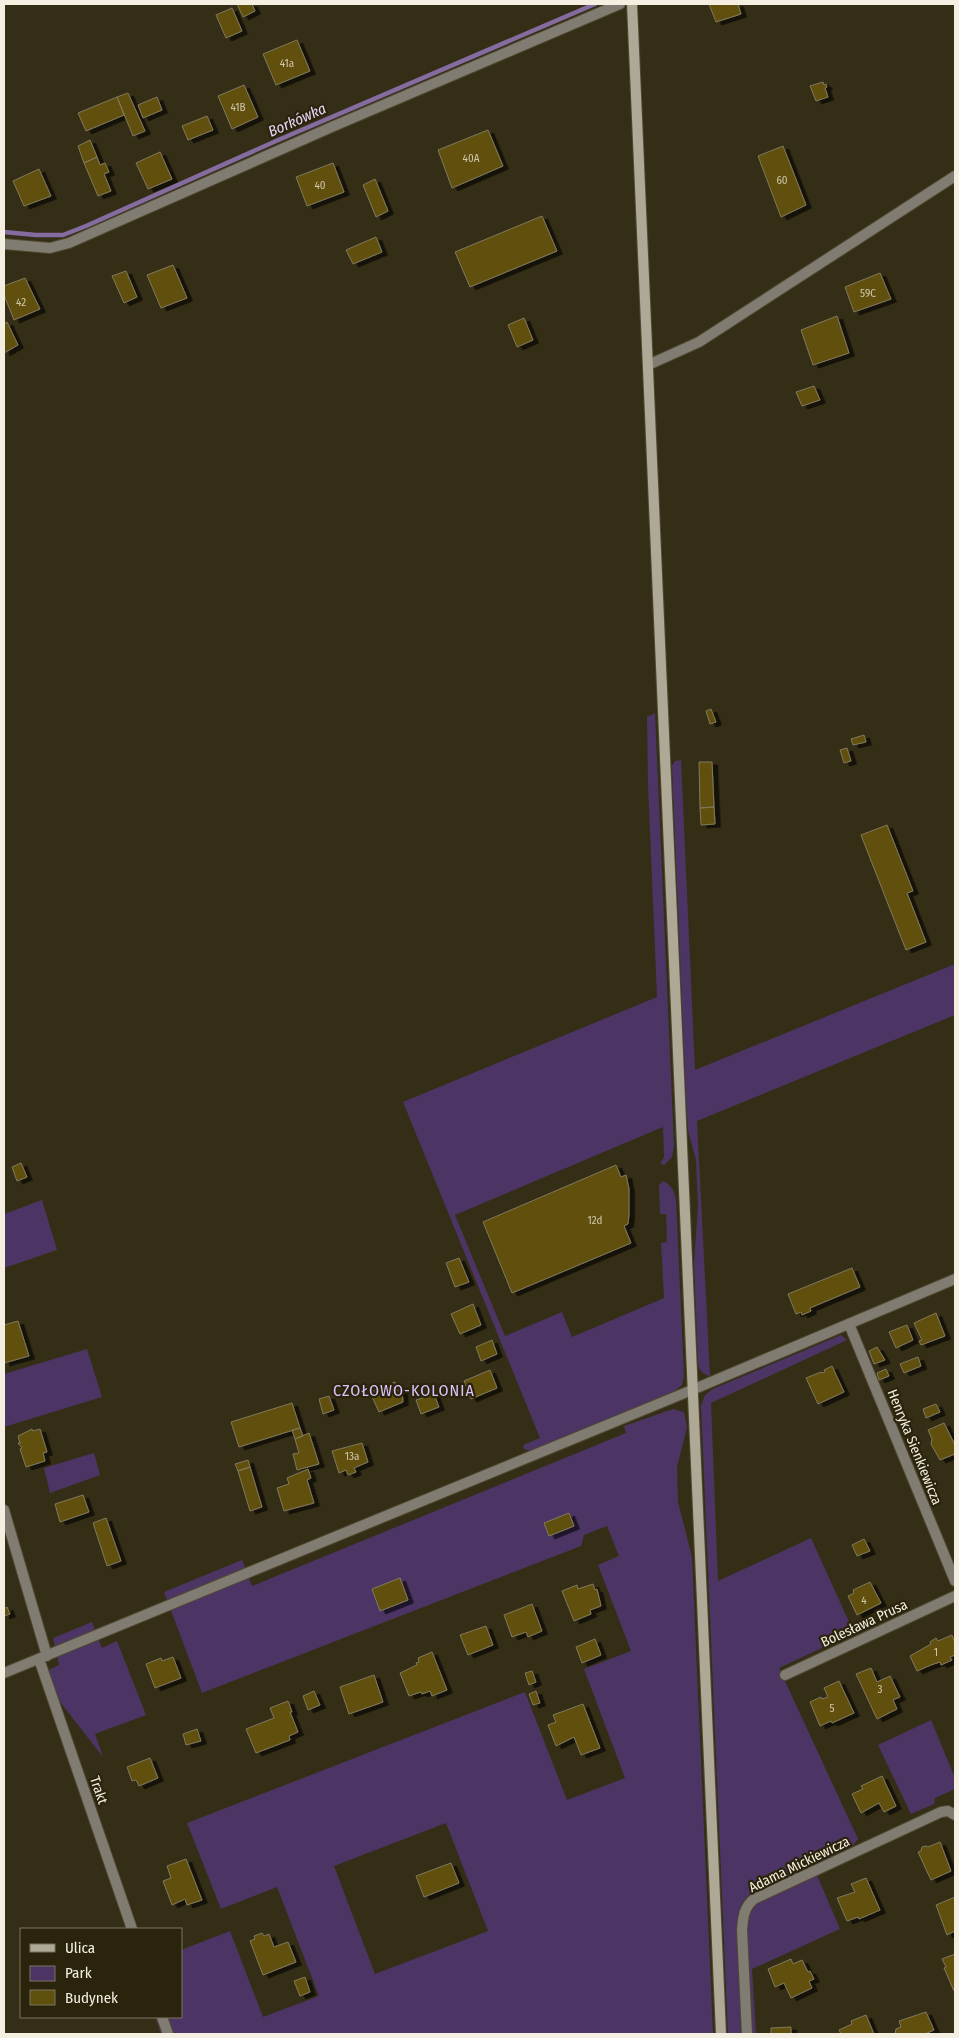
<svg xmlns="http://www.w3.org/2000/svg" width="959" height="2038" font-family="'Fira Sans Condensed',sans-serif">
<defs>
<filter id="shadow"><feDropShadow dx="5.5" dy="3" stdDeviation="0" flood-color="#0009"/></filter>
</defs>
<rect width="100%" height="100%" fill="#352e16"/>
<!-- green -->
<path fill="#4c3564" fill-rule="evenodd" d="M655,713l19,433 -2,11 -8,8 -4,-1 4,-7 -1,-30 -208,88 50,121 57,-24 10,25 92,-39 -3,-55 6,-1 -1,-28h-6l-1,-29 4,-4c9,4 11,10 13,19l8,176 -2,9 -11,9 -140,57 -7,-2 -1,-4 17,-7 -137,-336 254,-105 -9,-212 -1,-68z
M681,760l14,310 260,-106v51l-258,106 13,255c-8,-2 -11,-6 -12,-13l-4,-100 4,-57 -2,-46 -8,-29 -2,-32 -14,-333 3,-5z
M42,1200l15,50 -53,18v-54z
M841,1335l6,5 -136,63 7,178 93,-43 43,95 -75,35 79,171 -4,5 -38,21 -50,22 -6,-4 -9,4 1,5 -10,11 -4,11 3,120h-13l-27,-628 4,-11 8,-6z
M87,1349l15,48 -98,30v-53z
M673,1409l11,3 3,15 -10,40 1,35 14,55 21,477h-552l-6,-17h26v-67l49,-19 33,86 56,-21 -42,-109 -56,22 -34,-86 338,-131 42,108 58,-22 -41,-109 47,-18 -33,-86 21,-9 -12,-30 -23,9 -3,11 -379,147 -38,-101 78,-32 10,26 374,-153 -2,-7zM446,1823l42,108 -113,43 -41,-108z
M94,1453l6,22 -50,18 -6,-25z
M92,1622l10,26 15,-7 29,74 -51,19 8,23 -64,-82 20,-10 -6,-27z
M931,1720l24,58v11l-20,9 -1,6 -23,10 -33,-69z
M816,1873l24,56 -88,40 4,65h-5l-5,-99 3,-21 10,-13z"/>
<g fill="none" stroke-linecap="round" stroke-linejoin="round">
<!-- stream -->
<path stroke="#856ca0" stroke-width="4.5" d="M4,232l32,3h27l23,-9 190,-85 319,-137"/>
</g>
<!-- building -->
<path fill="#60500d" stroke="#80795e" filter="url(#shadow)" d="M237,4h15l3,7 -12,6z
M709,4h29l3,10 -25,8z
M232,8l10,23 -16,7 -10,-23z
M297,40l13,31 -34,14 -13,-31z
M823,82l1,3 2,-1 1,3 -2,1 3,9 -12,4 -6,-15z
M244,85l14,32 -26,12 -14,-33z
M128,93l17,38 -12,5 -16,-39z
M117,97l7,18 -38,16 -8,-18z
M157,97l5,13 -19,8 -5,-13z
M207,116l6,14 -25,10 -6,-14z
M488,130l15,36 -51,22 -14,-38z
M90,140l7,17 -13,6 -6,-17z
M783,146l23,59 -25,12 -23,-61z
M160,152l12,27 -24,10 -12,-26z
M97,157l3,8 5,-2 4,9 -5,2 7,17 -13,5 -14,-33z
M333,163l11,29 -37,14 -11,-29z
M39,169l12,27 -27,10 -11,-25z
M375,179l13,32 -12,6 -13,-32z
M542,216l15,35 -87,36 -15,-35z
M376,237l6,15 -29,12 -7,-14z
M173,265l14,33 -26,10 -14,-33z
M126,271l11,26 -13,6 -12,-27z
M880,273l11,26 -37,13 -9,-25z
M25,278l15,31 -26,11 -10,-25v-9z
M837,316l12,37 -36,12 -12,-35z
M524,318l9,22 -16,7 -9,-22z
M7,322l11,23 -14,8v-29z
M814,386l6,14 -18,6 -6,-14z
M711,709l5,13 -6,2 -4,-13z
M864,735l2,7 -13,3 -2,-6z
M847,748l4,13 -7,2 -4,-13z
M699,762h13l2,45 -14,1z
M714,807l1,17 -14,1 -1,-17z
M887,825l26,66 -6,2 19,49 -20,8 -45,-115z
M21,1163l6,14 -10,4 -5,-14z
M616,1165l5,12 5,-2 3,14v25l-1,10 -4,2 7,17 -119,50 -29,-71z
M459,1258l10,24 -14,5 -9,-24z
M852,1268l8,19 -50,21 1,3 -9,4 -1,-3 -5,2 -8,-20z
M473,1304l8,21 -21,9 -9,-20z
M936,1313l9,23 -24,9 -2,-4 3,-1 -8,-17z
M18,1321l11,35 -25,7v-38z
M907,1325l6,15 -17,8 -7,-16z
M492,1340l5,14 -16,7 -5,-14z
M877,1347l8,13 -11,4 -5,-13z
M918,1357l3,9 -17,7 -4,-9z
M832,1366l12,26 -26,12 -12,-26 15,-6 1,1 3,-1 -1,-2z
M886,1369l3,7 -10,4 -2,-7z
M490,1370l7,18 -26,11 -7,-18z
M395,1382l3,8 4,1 1,11 -24,10 -9,-20z
M434,1394l5,13 -18,7 -5,-14z
M329,1396l5,14 -11,4 -4,-15z
M292,1403l8,25 -61,19 -8,-25z
M936,1404l4,8 -14,6 -3,-9z
M944,1423l11,22v9l-15,6 -9,-16 1,-5 -4,-9z
M300,1428l3,8 -8,3 -3,-9z
M32,1429l1,2 7,-2 7,23 -4,1 2,8 -19,6 -6,-18 2,-1 -4,-5h2l-2,-7z
M309,1433l10,31 -22,6 -4,-16 6,-1 -4,-14z
M362,1443l6,19 -14,6 2,4 -8,3 -2,-5 -7,3 -7,-22z
M248,1460l2,7 -12,4 -3,-7z
M250,1467l12,40 -12,4 -12,-40z
M308,1469l3,9 -4,2 7,23 -30,8 -7,-23 12,-4 -2,-6z
M83,1495l6,17 -29,10 -5,-18z
M569,1513l5,13 -25,10 -5,-13z
M106,1518l15,43 -14,5 -14,-43z
M864,1539l6,12 -13,5 -5,-11z
M400,1578l8,22 -28,11 -8,-22z
M870,1582l11,21 -24,12 -9,-19 6,-3 -1,-3z
M593,1584l2,6 2,-1 4,17 -11,4 1,4 -17,7 -12,-30 15,-6 1,4z
M532,1604l10,27 -14,6 -2,-5 -14,5 -8,-22z
M7,1607l3,7 -6,2v-7z
M486,1626l7,19 -25,10 -8,-20z
M952,1635l3,8v12l-5,2 2,3 -11,5 -1,-3 -9,3 -14,6 -7,-15 21,-12 -1,-2 6,-4 2,3z
M595,1639l6,16 -19,8 -6,-16z
M432,1652l15,38 -15,6 -2,-5 -8,3 -1,-2 -12,4 -9,-23 17,-8 -1,-2 3,-1 -1,-4z
M173,1657l8,21 -26,10 -9,-24 15,-6 1,3z
M871,1668l6,14 13,-6 10,21 -7,3 4,9 -20,10 -21,-45z
M532,1671l4,11 -7,3 -4,-12z
M374,1675l9,27 -34,12 -9,-27z
M839,1681l15,32 -22,10 -1,-2 -11,5 -10,-24 11,-5 1,2 6,-2 -4,-9z
M314,1691l6,14 -12,5 -5,-14z
M536,1691l4,12 -7,2 -4,-11z
M288,1701l4,11h-2l8,20 -9,4 1,4 -34,13 -10,-24 28,-11 -4,-10z
M583,1704l17,44 -19,7 -7,-18 -18,9 -8,-21 8,-3 -3,-7z
M197,1729l4,12 -15,4 -3,-11z
M150,1758l8,20 -19,8 -3,-6 -4,1 -5,-14z
M882,1776l14,30 -12,6 -5,-9 -18,10 -9,-19 11,-5 -2,-3z
M940,1842l11,29 -20,9 -13,-28 3,-1 1,-4 4,-1 2,1z
M186,1859l16,41 -15,5 -2,-6 -13,6 -9,-24 8,-3 -4,-12z
M451,1863l8,20 -35,14 -8,-21z
M866,1878l14,32 -21,9 -1,-2 -11,4 -10,-23 18,-6 -4,-8z
M955,1897v34l-8,4 -11,-30z
M262,1933l2,3 5,-2 5,13 14,-5 8,20 -33,13 -13,-34 5,-2 -1,-3z
M955,1954v37h-1l-10,-23 2,-1 -4,-8z
M791,1959l2,5 9,-4 6,12 2,-1 4,8 -5,2 3,7 -21,10 -7,-15 -9,4 -7,-18z
M305,1977l5,15 -10,4 -6,-15z
M926,2012l8,18 -9,4h-30l1,-5 5,-2 -2,-6z
M866,2015l8,19h-33l-2,-4 13,-6 -1,-3z
M791,2027v6l2,1h-22v-6z"/>
<g fill="none" stroke-linecap="round" stroke-linejoin="round">
<defs>
<path id="minor" d="M4,244l46,4 19,-5 265,-117 286,-122
M849,1324l106,257
M692,1390l263,-111
M4,1510l43,146
M39,1659l93,270
M785,1675l170,-79
M162,2017l6,17
M747,2034l-5,-104c1,-13 2,-23 12,-31l187,-87 7,-1 7,4"/>
<path id="tertiary" d="M648,365l51,-23 256,-166
M4,1673l688,-283"/>
<path id="secondary" d="M632,4l89,2030"/>
</defs>
<!-- minor casing -->
<use href="#minor" stroke="#504932" stroke-width="12"/>
<!-- tertiary casing -->
<use href="#tertiary" stroke="#504932" stroke-width="12"/>
<!-- secondary casing -->
<use href="#secondary" stroke="#504932" stroke-width="12"/>
<!-- minor -->
<use href="#minor" stroke="#807c71" stroke-width="10"/>
<!-- tertiary -->
<use href="#tertiary" stroke="#807c71" stroke-width="10"/>
<!-- secondary -->
<use href="#secondary" stroke="#aea996" stroke-width="10"/>
</g>
<g text-anchor="middle" stroke-width="4.5" stroke-linejoin="round" paint-order="stroke">
<!-- number labels -->
<g font-size="11" fill="#cfc7ac">
<text x="287" y="67">41a</text>
<text x="238" y="111">41B</text>
<text x="471" y="162">40A</text>
<text x="782" y="184">60</text>
<text x="320" y="189">40</text>
<text x="868" y="297">59C</text>
<text x="21" y="306">42</text>
<text x="595" y="1224">12d</text>
<text x="352" y="1460">13a</text>
<text x="864" y="1604">4</text>
<text x="936" y="1656">1</text>
<text x="880" y="1693">3</text>
<text x="832" y="1712">5</text>
</g>
<!-- street labels -->
<g font-size="14" fill="#f4efe1" stroke="#2b240c">
<text transform="translate(915 1447) rotate(68)" y="5">Henryka Sienkiewicza</text>
<text transform="translate(864 1623) rotate(-25)" y="5">Bolesława Prusa</text>
<text transform="translate(99 1790) rotate(71)" y="5">Trakt</text>
<text transform="translate(799 1864) rotate(-26)" y="5">Adama Mickiewicza</text>
</g>
<!-- water labels -->
<g font-size="15" font-style="italic" fill="#e6d8f8" stroke="#2b240c">
<text transform="translate(297 120) rotate(-24)" y="5">Borkówka</text>
</g>
<!-- quarter labels -->
<g font-size="16" letter-spacing="1" fill="#dcc3fa" stroke="#2b240c">
<text x="404" y="1396">CZOŁOWO-KOLONIA</text>
</g>
</g>
<!-- border -->
<rect width="959" height="2038" fill="none" stroke="#f4efe1" stroke-width="10"/>
<!-- legend -->
<rect x="20" y="1928" width="162" height="90" fill="#2b240c" stroke="#7b7561"/>
<rect x="30" y="1944" width="25" height="8" fill="#aea996" stroke="#7b7561"/>
<text x="65" y="1953" font-size="15" fill="#f4efe1">Ulica</text>
<rect x="30" y="1966" width="25" height="15" fill="#4c3564" stroke="#7b7561"/>
<text x="65" y="1978" font-size="15" fill="#f4efe1">Park</text>
<rect x="30" y="1990" width="25" height="15" fill="#60500d" stroke="#7b7561"/>
<text x="65" y="2003" font-size="15" fill="#f4efe1">Budynek</text>
</svg>
